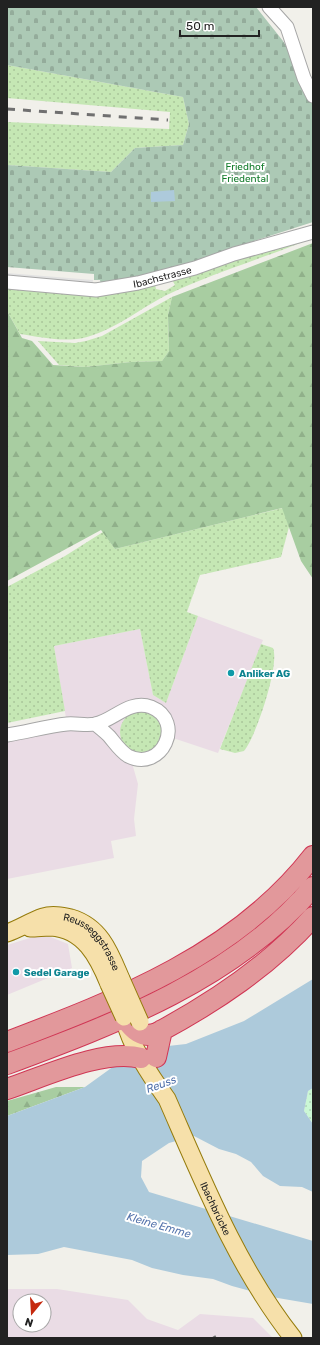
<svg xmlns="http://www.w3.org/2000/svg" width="320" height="1345" font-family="Rubik,sans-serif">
<defs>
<pattern id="grass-dots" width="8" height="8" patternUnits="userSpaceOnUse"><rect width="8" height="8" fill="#c5e7b4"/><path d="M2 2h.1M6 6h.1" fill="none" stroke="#a9c69a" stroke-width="1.8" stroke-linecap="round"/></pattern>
<pattern id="forest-firs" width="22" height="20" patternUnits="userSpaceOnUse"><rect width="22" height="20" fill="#a8cda1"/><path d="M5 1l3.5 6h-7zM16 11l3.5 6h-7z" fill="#90b08a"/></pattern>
<pattern id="cemetery-stones" width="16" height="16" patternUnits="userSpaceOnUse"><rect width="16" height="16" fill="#acc9b5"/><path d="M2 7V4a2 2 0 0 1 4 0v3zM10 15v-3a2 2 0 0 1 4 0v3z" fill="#94ac9b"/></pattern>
<pattern id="park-dots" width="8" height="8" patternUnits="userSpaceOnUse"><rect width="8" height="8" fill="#cbf7d5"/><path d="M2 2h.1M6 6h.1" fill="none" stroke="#aed3b7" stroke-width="1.8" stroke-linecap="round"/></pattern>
</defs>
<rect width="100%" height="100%" fill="#f1f0ea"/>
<!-- industrial -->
<path fill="#eadce5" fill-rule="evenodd" d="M198,616l65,24 -45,113 -45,-15 -12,18 -12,9 -17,-2 6,21 -4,35 2,17 -25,5 3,17 -107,21v-144l60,-11 -13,-78 86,-17 13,66 13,8z
M43,934l25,10 4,24 -65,27v-50z
M7,1289h50l71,11 19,19 31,11 22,-16 53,4 20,20h-266zM20,1301h24v24h-24z"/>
<!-- grass -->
<path fill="url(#grass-dots)" d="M7,65l176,32 6,27 -6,21 -48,3 -24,24 -104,-7v-43l162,7 1,-17 -163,-14z
M310,239c-46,19 -94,33 -139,54 -28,13 -54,36 -84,44 -21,6 -47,0 -67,-3l-13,-23v-22l148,-4 1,4 9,2 10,-6 -4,-7z
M172,297l-4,18 1,36 -7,10 -31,1 -46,5 -26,-2 -21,-24 37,2 11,-2 16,-5z
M283,508l6,19 -8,30 -81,18 -13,37 11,4 -32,87 -13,-8 -13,-66 -86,17 11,65 -58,12v-136l58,-31 38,-24 12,17z
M261,644l12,4c7,17 -17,89 -29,103l-9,2 -15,-4z
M120 732a21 21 0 1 1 42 0a21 21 0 1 1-42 0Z"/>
<!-- forest -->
<path fill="url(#forest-firs)" d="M313,243v336l-12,-18 -19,-53 -167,41 -14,-19 -94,51v-270l15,27 10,3 21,24 32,2 46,-5 31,-1 7,-10 -1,-36 4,-18z
M56,1087h29l-78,29v-15z"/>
<!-- cemetery -->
<path fill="url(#cemetery-stones)" d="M7,7h249l27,34 30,50v131l-81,26 -29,13 -102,24 -1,-5h-6v-6l-87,-7v-102l104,7 24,-24 48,-3 6,-21 -6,-27 -176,-32z"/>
<!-- park -->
<path fill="url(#park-dots)" d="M313,1088v36l-9,-13 4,-20z"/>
<!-- parking -->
<path fill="#e2e2e2" d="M7,273l86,7 -1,9 -85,-7z"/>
<!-- water -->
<path fill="#adcadb" d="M174,190l1,11 -24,1v-10z
M313,979v109l-5,3 -4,20 9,13v68l-11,-5 -22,-1 -17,-10 -12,-14 -15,-8 -17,-5 -25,-13 -25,7 -27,18 -1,16 8,15 164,49v63l-41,-7 -40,-11 -19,-7 -30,-4 -31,-7 -20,-8 -68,-13 -26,7 -31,1v-139l78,-29 36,-26 20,-12 45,-5 58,-23z"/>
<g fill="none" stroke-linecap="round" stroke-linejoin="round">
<defs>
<g id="minor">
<path d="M269,7l18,20 17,51 9,18"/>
<path id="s1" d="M7,282l89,8 42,-7 57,-15 39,-14 79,-22"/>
<path d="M7,735c20,-3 40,-9 60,-11 9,-1 19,2 28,0 18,-3 34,-25 56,-17 35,14 11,66 -23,49 -8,-5 -13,-13 -19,-20 -4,-4 -9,-8 -14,-12"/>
</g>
<g id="major">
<path d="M30,928c7,0 14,-1 21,-1 33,2 47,30 58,57"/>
<path id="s2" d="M7,933c12,-4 24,-12 36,-16 9,-3 19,-1 28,1 30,9 39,35 50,61"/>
<path id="s3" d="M124,1018c7,29 26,57 43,81 36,82 70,168 126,239"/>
</g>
<path id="highway" d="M124,1017c9,13 18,22 33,16 58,-31 112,-67 156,-116
M7,1042c113,-43 230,-88 306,-186
M156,1057l6,-27
M7,1064c108,-40 229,-86 306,-177
M7,1089c36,-12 97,-41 134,-31"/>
</defs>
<!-- minor casing -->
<use href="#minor" stroke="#a6a6a6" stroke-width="15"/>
<!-- major casing -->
<use href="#major" stroke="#957b0b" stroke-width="19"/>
<!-- highway casing -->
<use href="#highway" stroke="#d03654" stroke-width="22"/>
<!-- minor -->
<use href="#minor" stroke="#fff" stroke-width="13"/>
<!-- major -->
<use href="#major" stroke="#f6e0aa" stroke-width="17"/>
<!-- highway -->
<use href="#highway" stroke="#e2989b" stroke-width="20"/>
<!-- rail -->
<path stroke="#707070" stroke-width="3" stroke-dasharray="8 8" stroke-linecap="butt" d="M7,109l161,11
M214,1336l1,2"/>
<defs>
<path id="major-bridge" d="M121,979l19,43
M109,984l15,33"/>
</defs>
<!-- major-bridge casing -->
<use href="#major-bridge" stroke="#957b0b" stroke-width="19" stroke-linecap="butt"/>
<!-- major-bridge -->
<use href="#major-bridge" stroke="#f6e0aa" stroke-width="17"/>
</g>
<!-- markers -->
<g fill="#0f9aa8" stroke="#fff" stroke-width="1.5">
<circle cx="231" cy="673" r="4"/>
<circle cx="16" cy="972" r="4"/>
</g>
<g text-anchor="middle" stroke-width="4" stroke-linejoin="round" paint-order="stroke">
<!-- park labels -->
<g font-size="10" fill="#147c2c" stroke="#fff">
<text x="245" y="170">Friedhof<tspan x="245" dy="12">Friedental</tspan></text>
</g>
<!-- street labels -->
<g font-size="10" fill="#222" stroke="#fff">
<text dy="4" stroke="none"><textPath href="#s1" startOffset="157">Ibachstrasse</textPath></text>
<text dy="4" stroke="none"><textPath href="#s2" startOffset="100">Reusseggstrasse</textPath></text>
<text dy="4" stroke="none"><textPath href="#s3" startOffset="212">Ibachbrücke</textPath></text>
</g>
<!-- culture labels -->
<g font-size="10" font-weight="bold" fill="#0d838f" stroke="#fff" text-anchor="start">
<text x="239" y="677">Anliker AG</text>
<text x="24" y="976">Sedel Garage</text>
</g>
<!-- water labels -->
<g font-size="11" font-style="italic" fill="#5473ac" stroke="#fff">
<text transform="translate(161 1084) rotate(-20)" y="4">Reuss</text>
<text transform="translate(159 1225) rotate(16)" y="4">Kleine Emme</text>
</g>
</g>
<!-- border -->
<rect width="320" height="1345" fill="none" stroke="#222222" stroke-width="16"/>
<!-- north arrow -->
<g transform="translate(32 1313) rotate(198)"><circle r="19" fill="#ffffff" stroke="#a7a7a7"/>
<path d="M0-3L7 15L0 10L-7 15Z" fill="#c5290e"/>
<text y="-6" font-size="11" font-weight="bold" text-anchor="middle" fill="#222222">N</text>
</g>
<!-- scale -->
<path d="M180 30v6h79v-6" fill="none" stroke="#222222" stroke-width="2"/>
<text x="186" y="30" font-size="12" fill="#222222" stroke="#ffffff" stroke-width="3" paint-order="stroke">50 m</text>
</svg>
